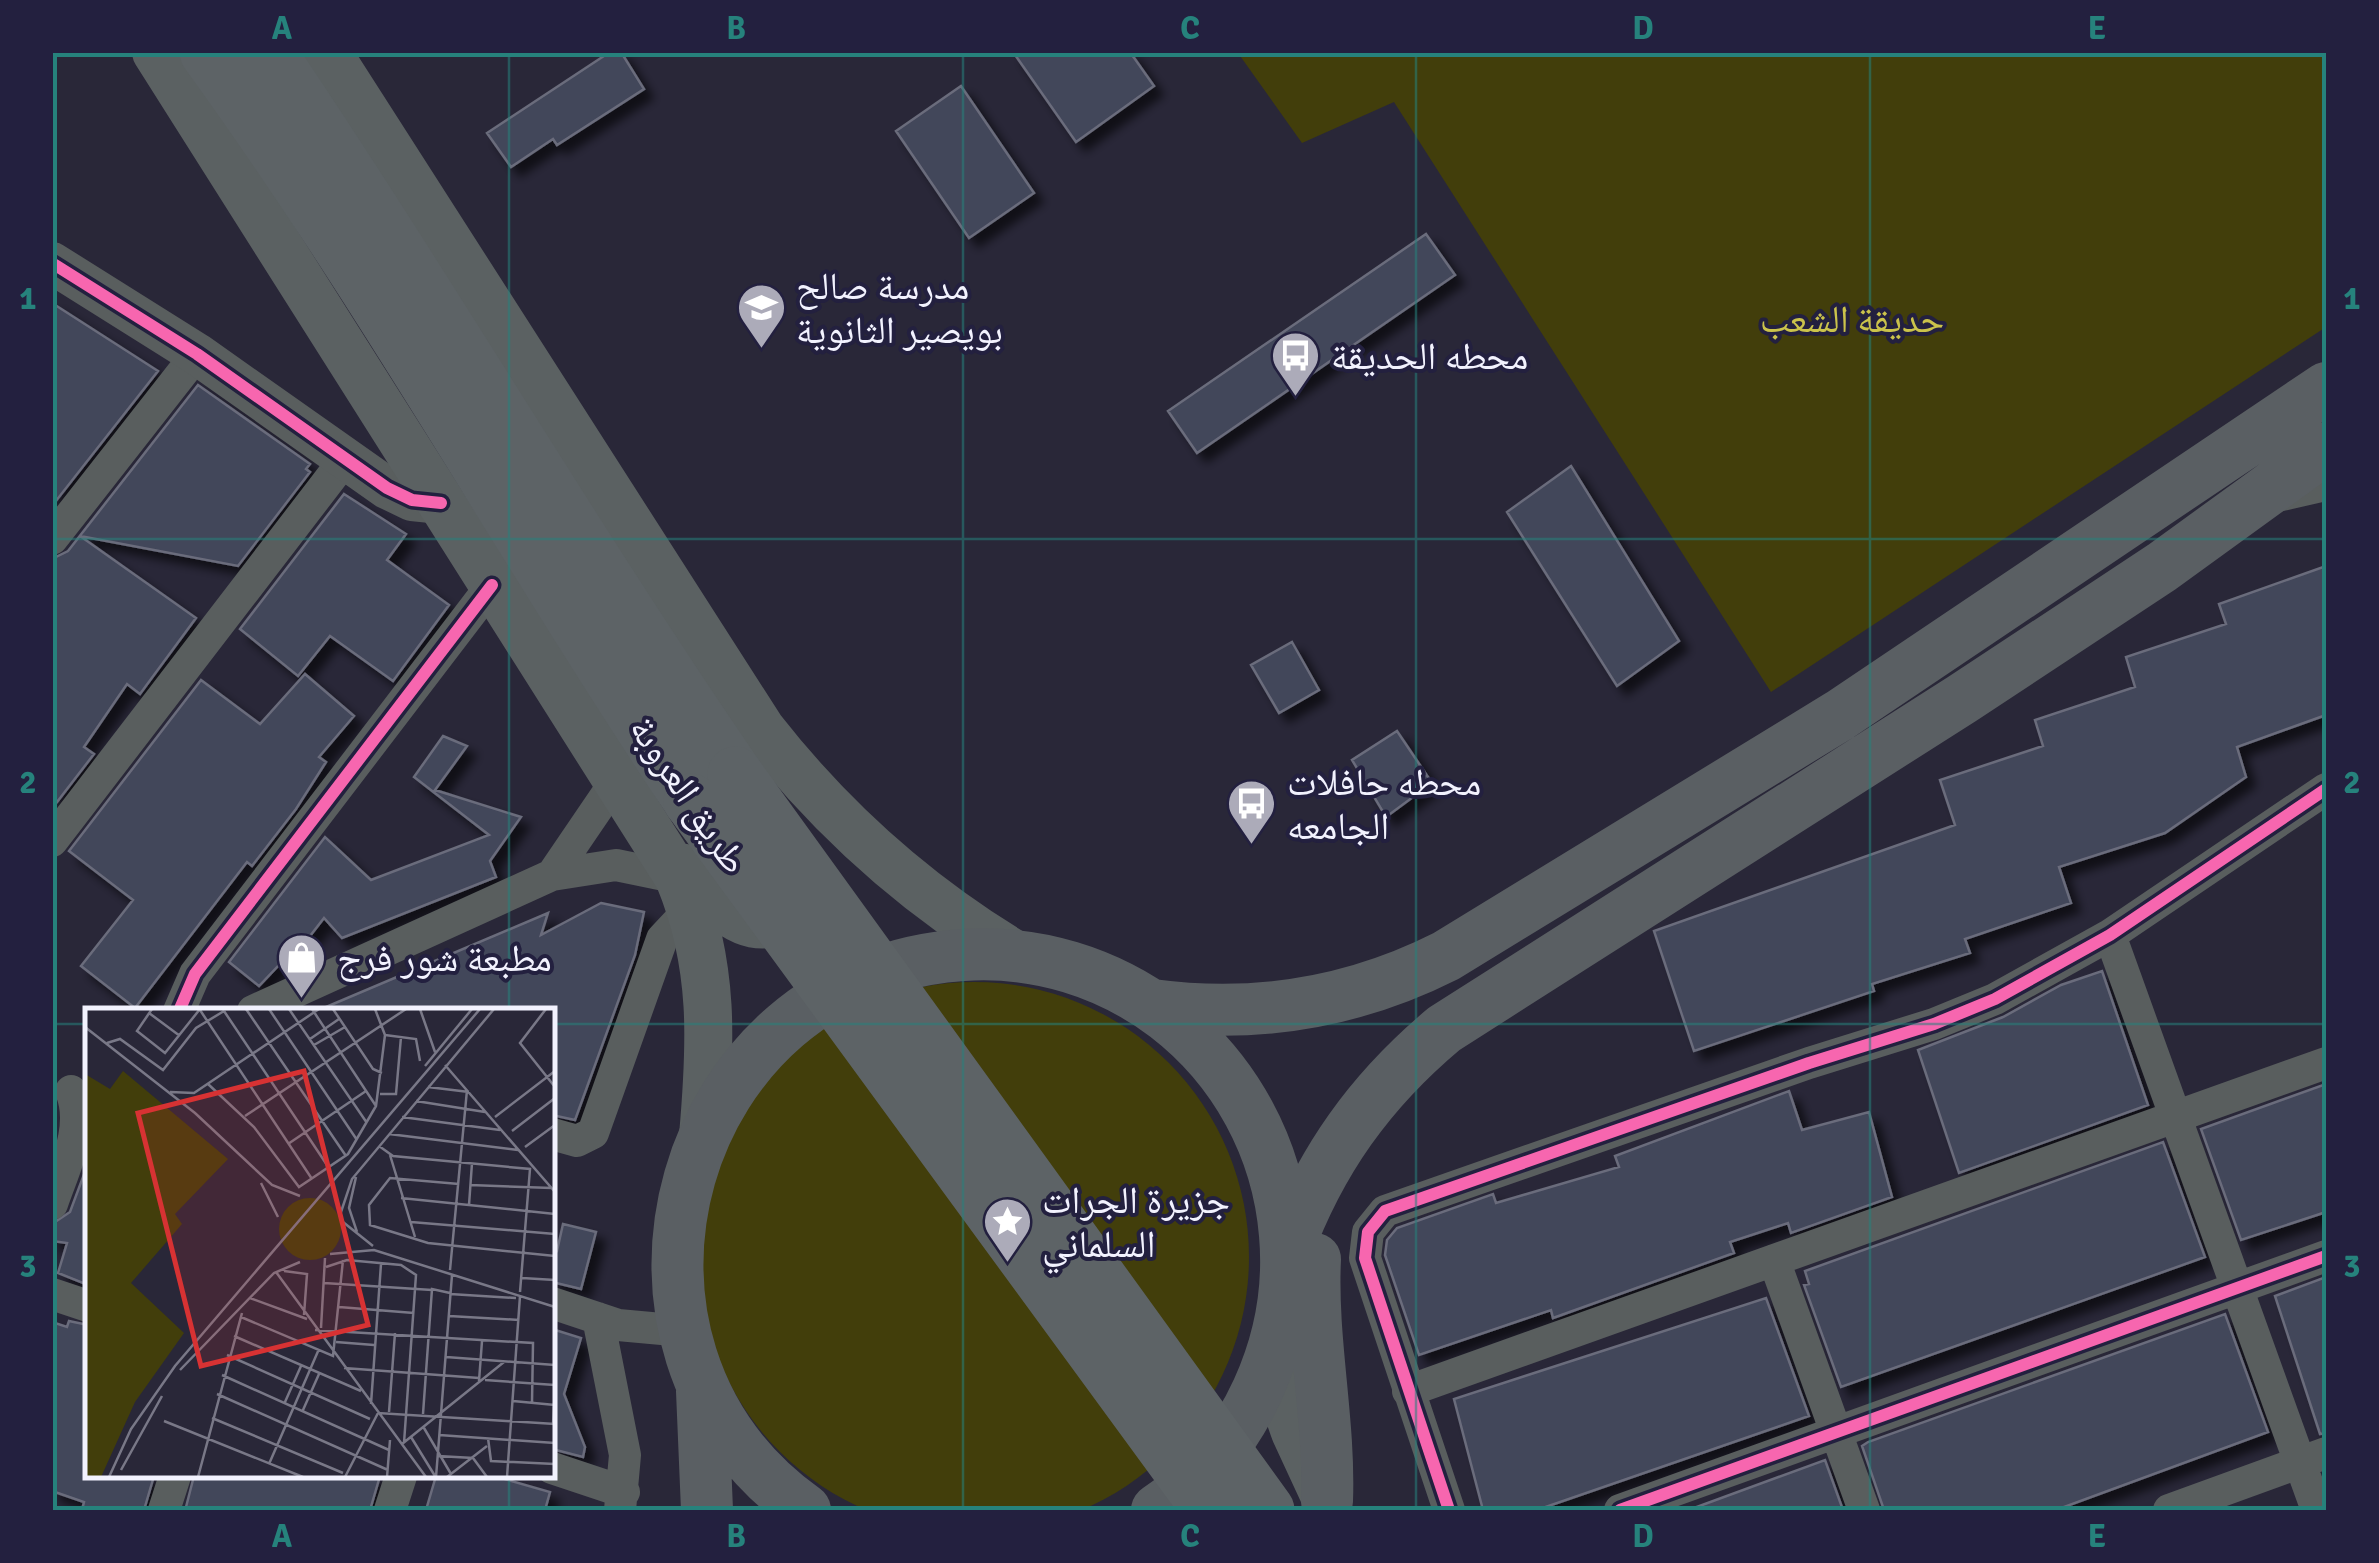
<svg xmlns="http://www.w3.org/2000/svg" width="2379" height="1563" font-family="Signika,'Noto Naskh Arabic',sans-serif">
<defs>
<filter id="shadow"><feDropShadow dx="9" dy="9" stdDeviation="5" flood-color="#0009"/></filter>
</defs>
<rect width="100%" height="100%" fill="#292738"/>
<!-- green -->
<path fill="#423e0b" d="M1238,53h1088v274l-555,365 -377,-590 -92,41z
M699 1257a275 275 0 1 1 550 0a275 275 0 1 1-550 0Z"/>
<!-- building -->
<path fill="#42465a" stroke="#6a6c7b" stroke-width="2.5" filter="url(#shadow)" d="M610,52h11l23,37 -87,56 -4,-6 -42,28 -24,-34z
M1013,52h117l24,34 -78,56z
M961,86l73,107 -65,45 -73,-107z
M1426,234l29,41 -258,178 -29,-42z
M52,303l106,68 -106,135z
M198,385l112,79 -4,5 4,3 -72,94 -158,-30 116,82 -56,76 -13,-10 -43,63 10,7 -37,48 -5,-3v-240l16,-8z
M1571,466l108,175 -62,45 -110,-174z
M344,494l62,40 -19,26 62,45 -56,76 -63,-45 -32,40 -58,-47z
M2326,566v149l-89,32 9,30 -81,56 -106,34 12,36 -106,36 5,14 -98,31 2,7 -180,60 -40,-120 301,-106 -15,-45 103,-34 -8,-26 100,-33 -9,-30 100,-33 -7,-20z
M1292,642l27,48 -40,23 -28,-48z
M305,674l49,42 -35,41 7,5 -30,47 -44,57 -5,-4 -112,146 -54,-42 52,-66 -64,-49 132,-171 59,44z
M1397,731l35,52 -46,34 -34,-57z
M443,736l24,10 -32,44 86,27 -31,44 6,16 -154,61 -18,-20 -38,49 -5,-4 -22,23 -30,-24 96,-125 46,43 118,-45 -75,-58z
M601,903l43,9 -9,43 -60,165 -23,-5v-105h-233l229,-97 -7,22z
M2102,971l46,134 -189,68 -41,-123 85,-33 58,-32z
M2326,1084v128l-85,28 -40,-111z
M1789,1091l13,39 67,-18 23,85 -101,36 -3,-10 -58,19 4,11 -181,65 -2,-8 -132,45 -34,-100 2,-15 10,-12 96,-34 3,9 123,-36 -4,-11z
M2163,1142l42,115 -364,130 -37,-102 5,-1 -4,-13z
M86,1169h2v116l-30,-12 9,-30 -15,-2v-17l18,-12z
M563,1224l33,8 -15,57 -29,-7v-32l5,1z
M2326,1277v156l-6,1 -45,-138z
M1766,1298l43,118 -272,94h-54l-29,-111z
M2225,1314l43,118 -212,78h-172l-22,-64 6,-4z
M69,1321l19,4v151h66l-10,34h-62l2,-8 -32,-11v-169l15,5z
M552,1329l29,9 -17,56 21,53 -2,10 -31,-8z
M1825,1460l18,50h-148l-1,-2z
M194,1476h186l-10,34h-173l-11,-3z
M436,1476h58l56,16 -5,18h-119z"/>
<g fill="none" stroke-linecap="round" stroke-linejoin="round">
<!-- minor -->
<path stroke="#595e5e" stroke-width="32" d="M2273,497l53,-12
M52,539l145,-185
M52,841l294,-383
M552,875l66,-97
M2110,935l207,575
M179,1011l16,-37 297,-389
M253,1011l299,-136 64,-10 63,13
M552,1134l25,7 16,-8 69,-194 29,-31
M52,1204c12,-36 34,-76 19,-113
M1774,1260l90,250
M52,1294l36,12
M552,1303l66,22 66,6
M598,1318l27,137 -5,55
M1408,1391l918,-328
M552,1468l72,24
M164,1510l11,-34
M390,1510l11,-34
M1449,1510l-84,-252 3,-26 17,-21 424,-148 125,-39 61,-25 115,-64 216,-146
M1620,1510l706,-254
M2169,1510l157,-57"/>
<!-- tertiary -->
<path stroke="#595e5e" stroke-width="42" d="M52,263l145,91 190,134 25,12 29,3"/>
<!-- secondary -->
<path stroke="#5b6162" stroke-width="48" d="M156,52l523,826c36,87 32,167 24,258
M327,52l434,677c72,92 155,166 255,226
M686,868c36,39 64,82 121,38
M1270,1360l25,72 31,67"/>
<!-- primary -->
<path stroke="#5a5f63" stroke-width="52" d="M1152,1005c104,14 201,-2 294,-49l394,-241 486,-327
M1287,1251c33,-90 83,-160 157,-222l518,-330 200,-132 164,-119
M1315,1259c-4,81 15,161 12,242
M702,1391l5,119
M805,1510c-233,-166 -127,-536 158,-555 73,-5 145,17 203,61 69,53 112,132 119,219 9,105 -39,216 -128,275"/>
<!-- trunk -->
<path stroke="#5d6366" stroke-width="55" d="M207,52c175,241 319,502 484,749
M268,52c161,238 305,486 467,722"/>
<!-- trunk-bridge -->
<path stroke="#5d6366" stroke-width="55" d="M735,774l532,736
M691,801l519,709"/>
<defs>
<path id="cycleway" d="M52,263l145,91 190,134 25,12 29,3
M179,1011l16,-37 297,-389
M1449,1510l-84,-252 3,-26 17,-21 424,-148 125,-39 61,-25 115,-64 216,-146
M1620,1510l706,-254"/>
</defs>
<!-- cycleway casing -->
<use href="#cycleway" stroke="#23203f" stroke-width="19"/>
<!-- cycleway -->
<use href="#cycleway" stroke="#f766af" stroke-width="12"/>
</g>
<!-- grid -->
<path fill="none" stroke="#26827c" stroke-width="2.5" stroke-opacity="0.55" d="M509,52v959M963,52v1458M1416,52v1458M1870,52v1458M52,539h2274M52,1024h36M552,1024h1774M509,1476v34"/>
<!-- icons -->
<defs>
<symbol id="school-pin" viewBox="-11 -11 22 30"><path d="M0 17L-7.5 6A9.5 9.5 0 1 1 7.5 6Z" fill="#acabb9" stroke="#23203f"/><path d="M0-5L7-2L0 1L-7-2ZM-4 1L0 2.5L4 1V4Q0 6-4 4Z" fill="#fff"/></symbol>
<symbol id="bus-pin" viewBox="-11 -11 22 30"><path d="M0 17L-7.5 6A9.5 9.5 0 1 1 7.5 6Z" fill="#acabb9" stroke="#23203f"/><path d="M-5-6H5V4H4V6H2V4H-2V6H-4V4H-5ZM-3.5-4V0h7V-4ZM-3.5 1.2v1.5H-2V1.2ZM2 1.2v1.5H3.5V1.2Z" fill="#fff"/></symbol>
<symbol id="shop-pin" viewBox="-11 -11 22 30"><path d="M0 17L-7.5 6A9.5 9.5 0 1 1 7.5 6Z" fill="#acabb9" stroke="#23203f"/><path d="M-5-2.5h2.3a2.7 3.5 0 0 1 5.4 0H5L5.5 6h-11ZM-1.5-2.5h3a1.5 2.3 0 0 0-3 0Z" fill="#fff"/></symbol>
<symbol id="sight-pin" viewBox="-11 -11 22 30"><path d="M0 17L-7.5 6A9.5 9.5 0 1 1 7.5 6Z" fill="#acabb9" stroke="#23203f"/><path d="M0-6L1.8-2.2L6-1.7L2.9 1.2L3.7 5.4L0 3.3L-3.7 5.4L-2.9 1.2L-6-1.7L-1.8-2.2Z" fill="#fff"/></symbol>
</defs>
<g fill-rule="evenodd">
<use href="#school-pin" x="734" y="280" width="55" height="75"/>
<use href="#bus-pin" x="1268" y="328" width="55" height="75"/>
<use href="#bus-pin" x="1224" y="776" width="55" height="75"/>
<use href="#shop-pin" x="274" y="930" width="55" height="75"/>
<use href="#sight-pin" x="980" y="1194" width="55" height="75"/>
</g>
<g text-anchor="middle" stroke-width="8" stroke-linejoin="round" paint-order="stroke">
<!-- poi labels -->
<g font-size="38" fill="#f2f2fe" stroke="#23203f" text-anchor="start">
<text x="796" y="299">مدرسة صالح<tspan x="796" dy="44">بويصير الثانوية</tspan></text>
<text x="1331" y="369">محطه الحديقة</text>
<text x="1287" y="795">محطه حافلات<tspan x="1287" dy="44">الجامعه</tspan></text>
<text x="337" y="971">مطبعة شور فرج</text>
<text x="1042" y="1213">جزيرة الجرات<tspan x="1042" dy="44">السلماني</tspan></text>
</g>
<!-- park labels -->
<g font-size="38" fill="#cbc34b" stroke="#23203f">
<text x="1852" y="332">حديقة الشعب</text>
</g>
<!-- street labels -->
<g font-size="38" fill="#f2f2fe" stroke="#23203f">
<text transform="translate(689 795) rotate(56)" y="13">طريق العروبة</text>
</g>
</g>
<!-- overview -->
<g transform="translate(85 1008)">
<rect width="470" height="470" fill="#292738"/>
<path d="M38,63l105,88 -53,55 7,10 -51,59 53,50 -49,69 -34,75h-16v-403l25,15zM194 221a31 31 0 1 1 62 0a31 31 0 1 1-62 0Z" fill="#423e0b"/>
<path fill="none" stroke="#797887" stroke-width="2.5" d="M67,1l-15,22 28,22 35,-44M161,1l100,147M184,1l88,131M204,1l78,114M227,1l64,97M248,1l40,60 9,4M335,1l15,43M461,1l-26,34 35,44M115,2l112,169M139,3l105,157M64,5l31,23M0,19l110,86 77,72 28,11M300,27l31,4 4,22M225,31l29,-20M22,35l13,-4 43,31 33,-42 28,-17M229,37l31,-18M360,57l110,127M340,58l47,-57M123,76l46,43 45,60 49,-33 28,-48 9,-71 -10,-26M343,79l41,5M85,84l24,1 125,-84M295,86h16l5,-57M331,93l69,11M160,108l161,-107M317,109l98,13M410,109l60,-46M427,123l43,-33M304,126l129,16M203,136l78,-53M294,138l14,10 137,13 -10,123M440,139l30,-22M305,147l25,82M271,169l-7,31 8,24M176,175l17,34M374,176l-69,-6 -21,27 1,20 58,18 127,13M385,177l82,3M316,190l154,16M384,197l3,-42M255,207l12,-36 142,-170M258,214l30,24M326,214l144,12M245,246l44,-4 181,57M241,259l21,-7 54,5 15,10 -12,168M365,262l17,-180M199,263l23,3 -3,41M191,264l150,205M437,270l33,2M239,275l108,7M365,286l66,4M165,290l57,21M254,299l75,6M364,308l70,4M156,309l92,39 10,-96M236,320l4,-70M230,322l218,13 -1,60M149,328l127,55M251,334l38,3M142,347l143,64M361,349l109,8M259,360l135,10M95,362l94,-97 26,-11M137,367l167,75M400,372l70,5M394,373l3,-40M132,386l171,76M428,393l42,4M200,394l16,-36M286,396l10,-140M218,402l16,-36M304,404l6,-79M338,406l9,-125 18,4M127,410l131,55M79,413l139,56M468,416l2,-36M339,420l27,46M354,427l116,8M326,429l24,39M403,430l3,23 64,3M317,436l102,-82M353,448l35,2 14,19M184,456l50,-115M36,462l41,-74M24,469l22,-48 44,-63 305,-357M113,469l44,-164M260,469l33,-64 177,11M302,469l3,-37M351,469l16,-202M362,469l40,-31M422,469l13,-181"/>
<path fill="#d73233" fill-opacity="0.15" stroke="#d73233" stroke-width="5" d="M219,63l64,254 -167,41 -63,-253z"/>
<rect width="470" height="470" fill="none" stroke="#f2f2fe" stroke-width="5"/>
</g>
<!-- border -->
<rect width="2379" height="1563" fill="none" stroke="#23203f" stroke-width="110"/>
<rect x="55" y="55" width="2269" height="1453" fill="none" stroke="#26827c" stroke-width="4"/>
<g font-size="32" text-anchor="middle" font-weight="bold" fill="#26827c">
<text x="282" y="39">A</text>
<text x="736" y="39">B</text>
<text x="1190" y="39">C</text>
<text x="1643" y="39">D</text>
<text x="2097" y="39">E</text>
<text x="28" y="309">1</text>
<text x="2352" y="309">1</text>
<text x="28" y="793">2</text>
<text x="2352" y="793">2</text>
<text x="28" y="1277">3</text>
<text x="2352" y="1277">3</text>
<text x="282" y="1547">A</text>
<text x="736" y="1547">B</text>
<text x="1190" y="1547">C</text>
<text x="1643" y="1547">D</text>
<text x="2097" y="1547">E</text>
</g>
</svg>
